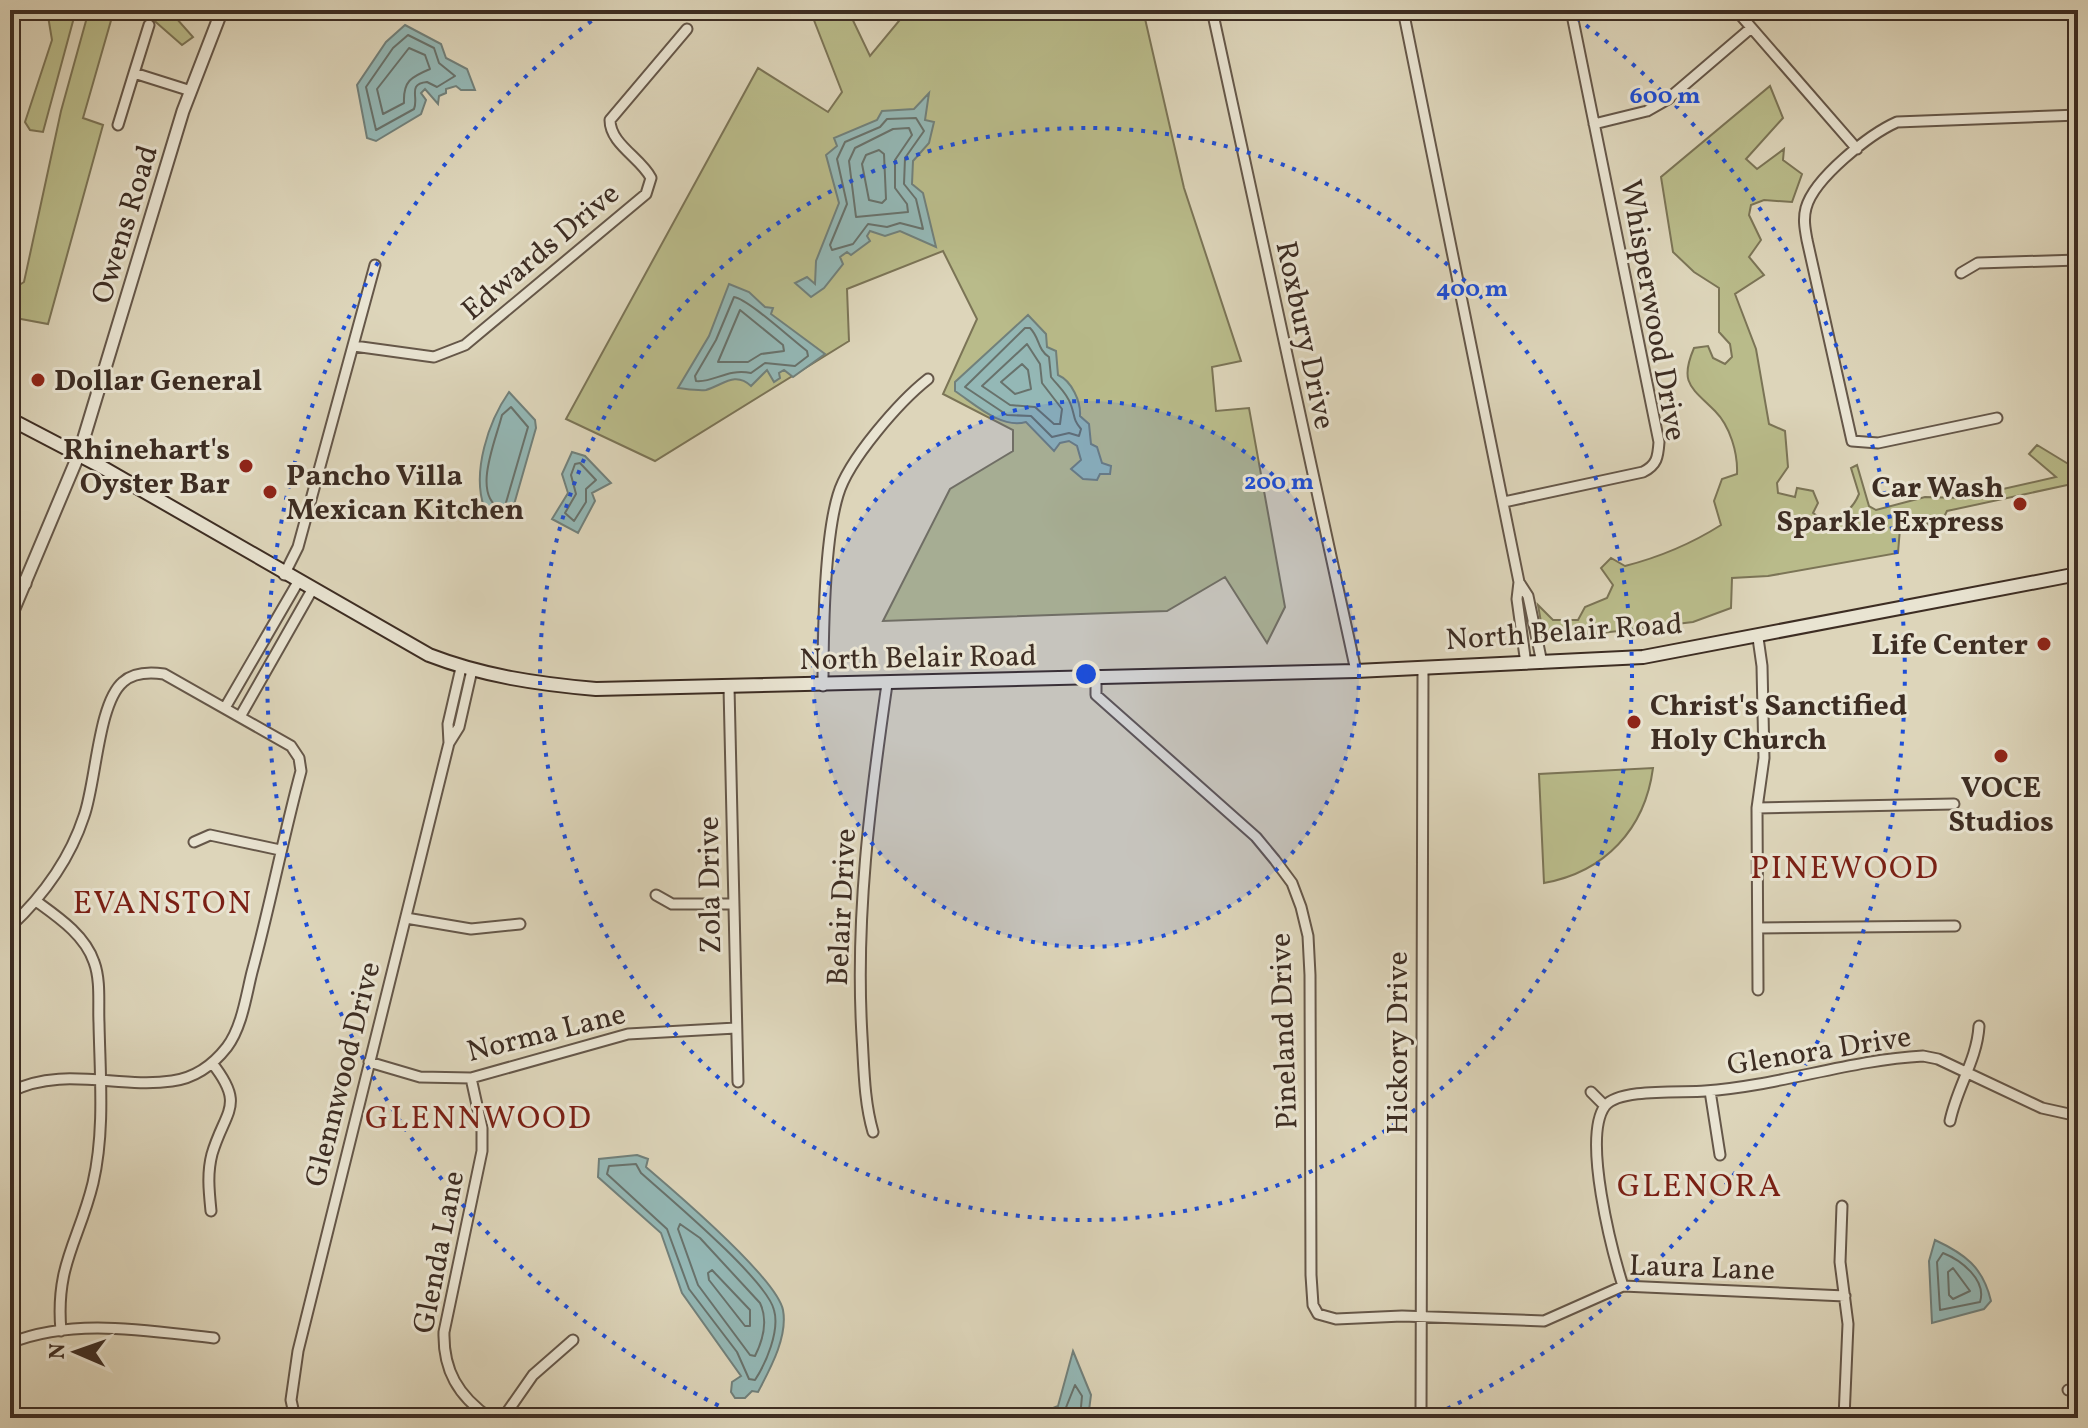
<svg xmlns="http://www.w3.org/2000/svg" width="2088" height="1428" font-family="Vollkorn,serif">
<rect width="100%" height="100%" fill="#ddd5ba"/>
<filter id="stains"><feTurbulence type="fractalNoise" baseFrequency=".0025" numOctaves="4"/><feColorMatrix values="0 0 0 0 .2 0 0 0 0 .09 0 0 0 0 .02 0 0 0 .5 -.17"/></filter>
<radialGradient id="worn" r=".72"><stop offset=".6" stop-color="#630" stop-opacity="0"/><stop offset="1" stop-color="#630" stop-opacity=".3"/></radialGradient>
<!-- green -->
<path fill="#b9bb8a" stroke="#7b7456" stroke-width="2" d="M47,10h29l-33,122 -13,-2 -5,-8 27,-82z
M89,10h25l-31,108 20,7 -55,199 -38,-7 3,-9 -3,-17 14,-9 37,-171z
M142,10h27l24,27 -11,8z
M810,10h38l22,46 38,-46h235l41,178 57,173 -29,6 4,44 33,-3 36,199 -18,36 -42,-66 -58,34 -284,10 67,-132 63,-38v-21l-70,-36 34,-75 -34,-68 -96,38 2,52 -194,120 -89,-42 192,-351 70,44 14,-20z
M1770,86l13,32 -37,41 11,10 27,-20 -1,11 19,14 -10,28 -28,-2 -13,5 -2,10 12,25 -12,17 15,18 -29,19 21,55 13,75 16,7 3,36 -11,16 1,10 17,4 2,-9 16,3 5,12 -5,10 11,7c18,-4 28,-9 35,-26l-8,-26 6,-3 12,41 7,4 49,-13 38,1 93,-21 -27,-23 8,-9 33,20 2,19 -125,27 -11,22 -13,-15 -22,-2 -3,37 -130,23 -36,2 -1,30 -38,14 -149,18 -6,-35 15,15h25l7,-13 22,-9 6,-13 -12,-17 10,-10 14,8c35,-9 66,-22 96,-41l-7,-24 8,-22 15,-5c1,-21 -7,-48 -22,-63 -24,-24 -36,-28 -21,-63l14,-2 5,12 12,6 7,-7 -2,-13 -11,-12v-44l-25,-16 -21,-20 -12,-75z
M1653,768c-8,61 -48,104 -109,115l-5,-109z"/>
<!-- water -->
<path fill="#94b8b6" stroke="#71807b" stroke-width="2" d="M405,25l36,19 5,14 21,11 8,21h-14l-5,-4 -10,3v4l-7,3 -1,8 -13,-15 -4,4 5,7 -5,14 -45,27 -9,-3 -10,-53 29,-43z
M929,93l-4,27 9,2 -5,21 -16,18 -1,23 11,9 13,54 -36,-16 -15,5 -15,-5 -3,5 3,5 -19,14 -4,-3 -7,5 3,7 -19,24 -13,9 -16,-14 12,-6 8,7 1,-23 23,-58 -13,-48 11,-9 -3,-8 43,-18 5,-9 32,-2z
M729,284l20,8 16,15 8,1 -2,6 54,40 -32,23 -9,-7 -5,3 1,5 -6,4 -7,-12 -16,16c-16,-15 -28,-1 -45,4 -8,1 -19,-1 -28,-2l31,-52z
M1028,315l18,19 1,13 9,4 2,24c14,6 23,27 22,41l9,8 2,20 6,3 5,16 9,3 -1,8h-10l-3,6 -14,-1 -12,-10 10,-9 -4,-14 -8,-5 -9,2 -6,8 -28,-29c-25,7 -50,-17 -71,-31v-9z
M509,392l26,28 1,8 -25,87 -5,5 -22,-13c-12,-35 4,-85 25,-115z
M572,452l13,4 26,27 -19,10 3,8 -17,32 -26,-14 16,-26 -6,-19z
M637,1155l11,4 -2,8c28,24 130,110 137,143 5,27 -13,59 -25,82l-6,-1 -7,7h-10l-4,-6 1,-10 9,-6 -59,-83 -21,-60 -63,-56 1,-18z
M1935,1240c30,14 48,27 56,61l-7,8 -52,14 -3,-62z
M1073,1351l18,44 -3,23h-59l29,-12z"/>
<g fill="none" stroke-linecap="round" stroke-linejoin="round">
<!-- shore -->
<path stroke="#68726c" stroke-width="2" d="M408,35l26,13 5,15 16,13 -18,11 -10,-5c-20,2 -8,15 -13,27l-38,21 -10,-43 27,-39z
M409,48l16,7 5,14c-19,8 -27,12 -26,34l-21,11 -6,-25z
M916,118l8,13 -19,27 -1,26 12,15 7,30 -23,-6 -13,4 -19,-3 -15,20 -21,6 -2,-5 17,-41 -10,-45 8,-17 35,-15 7,-8z
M909,128l3,7 -17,25v28l12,16 1,8 -52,5 -7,-56 6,-13 38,-19z
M879,150l5,4 2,45 -4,4 -13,-3 -7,-36 4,-9z
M734,297c14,2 57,42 73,54l1,5 -13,10 -30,-3 -14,10c-24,-5 -37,10 -55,8l-1,-5 21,-36z
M740,310l43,35 1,6 -23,3 -13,8h-30z
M1025,328h5c10,10 7,21 19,29l2,20c7,9 16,16 20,28 4,11 2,15 10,24l-2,7 -10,-3 -17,4 -21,-21 -24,-1 -42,-28z
M1027,344l13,20 2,19 20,26 -2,15h-6l-19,-17 -25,-2 -28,-19z
M1022,364l6,6 3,19 -16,5 -14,-12z
M511,407l17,20 -23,79 -4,3c-30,-14 -5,-69 1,-94z
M580,463l16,17 -10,9v13l-12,19 -9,-8 11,-19 -5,-19 4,-11z
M636,1164l5,9c27,24 126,107 133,137 6,21 -8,53 -19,70l-6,-1 -12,-27 -48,-63 -22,-60 -60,-55 2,-8z
M680,1224l20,14 60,65c8,17 3,37 -5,53l-5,-1 -52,-70 -20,-56z
M1943,1253c18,7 44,27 37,49l-40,8 -3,-48z
M1953,1268l17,23 -17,8 -4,-4 -1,-23z
M712,1270l38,40v16h-5l-36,-46 -1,-7z
M1050,1418l15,-8 10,-25 7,11 -2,22"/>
<defs>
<path id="minor" d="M1212,10l144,661
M1403,10l116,572 -2,17 9,65
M1736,10l121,139
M149,25l-15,48 57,18
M1594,124l53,-13 21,-12 83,-71
M118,125l16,-52
M1961,273l17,-10 100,-3
M354,346l80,11 31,-12 181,-151 5,-16c-10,-20 -41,-34 -41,-58l77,-91
M1997,418l-119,25 -26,-2 -45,-201c-2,-11 -4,-21 -1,-32 8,-30 64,-74 91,-86l181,-7
M1504,502l139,-30c14,-7 15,-15 16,-30l-88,-432
M284,575l14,-28 77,-282
M10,576l16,8
M1519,582l9,14 14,67
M1758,638l4,28 2,92 -7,50 1,182
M1096,679v16l160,142 19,23 17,23 9,24 7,29 2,39 1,300 2,30 5,9 18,5 66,-3 142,5 79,-35 222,10
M823,686c0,-50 1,-145 15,-191 10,-35 62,-94 90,-116
M729,687l9,395
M226,706l72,-124
M241,715l71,-125
M449,743l10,-16 13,-57
M1757,808l197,-4
M194,842l16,-7 70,15
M656,895l16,9h62
M36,901c22,16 49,34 58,61 7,19 4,42 5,61 1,53 6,108 -6,160 -14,58 -38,82 -32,148
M406,918l65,11 49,-5
M10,927c33,-31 60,-68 74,-111 12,-33 14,-113 39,-134 11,-10 27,-10 41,-8l127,72 8,12 2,13c-18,67 -31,135 -49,201 -6,24 -10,55 -25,75 -14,18 -32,31 -55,34 -54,8 -110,-16 -162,11
M1758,928l197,-2
M369,1062l51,15 51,1 157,-44 108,-6
M471,1078l11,50v23l-38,181c-1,38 14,64 46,86
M1710,1091l10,64
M1591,1092l14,14
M1950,1121c7,-34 27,-61 29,-95
M873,1132c-9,-31 -9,-64 -11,-96 -7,-119 8,-234 25,-352
M1842,1206l-2,56 8,62 -4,94
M211,1211c-2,-20 -4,-38 1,-57 13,-44 34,-48 0,-91
M1623,1286c-11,-35 -41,-149 -18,-180 14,-18 77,-13 100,-15 73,-5 144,-31 218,-35l15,3 104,49 36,8
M10,1343c64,-26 138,-12 204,-5
M2068,1390h10
M295,1418l-4,-18 7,-49 151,-608 -1,-19 13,-56
M503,1418l30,-43 40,-35
M1421,1418l2,-750"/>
<path id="tertiary" d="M10,618l69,-164 104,-343 39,-101"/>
<path id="secondary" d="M10,419l90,47 329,189c54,21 109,29 167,34l760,-18 287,-14 435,-83"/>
</defs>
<!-- minor casing -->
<use href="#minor" stroke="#655749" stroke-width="13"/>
<!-- tertiary casing -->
<use href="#tertiary" stroke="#655749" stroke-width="15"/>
<!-- secondary casing -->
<use href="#secondary" stroke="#3d2d23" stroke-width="16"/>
<!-- minor -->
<use href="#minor" stroke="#e9e4d2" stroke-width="9"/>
<!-- tertiary -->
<use href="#tertiary" stroke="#e9e4d2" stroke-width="11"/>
<!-- secondary -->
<use href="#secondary" stroke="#e9e4d2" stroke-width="12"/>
</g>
<!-- distance rings -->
<circle cx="1086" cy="674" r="273" fill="#1d4ed8" fill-opacity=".12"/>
<g fill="none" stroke="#1d4ed8" stroke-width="4" stroke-dasharray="4 8">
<circle cx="1086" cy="674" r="273"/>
<circle cx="1086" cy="674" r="546"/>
<path d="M740 1416A819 819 0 0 1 605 11M1567 11A819 819 0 0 1 1432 1416"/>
</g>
<!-- markers -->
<g fill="#8f2418" stroke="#e9e4d2" stroke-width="3">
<circle cx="38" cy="380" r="8"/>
<circle cx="246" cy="466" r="8"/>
<circle cx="270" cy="492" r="8"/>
<circle cx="2020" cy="504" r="8"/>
<circle cx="2044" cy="644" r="8"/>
<circle cx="1634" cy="722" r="8"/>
<circle cx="2001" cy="756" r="8"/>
</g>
<g text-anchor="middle" stroke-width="6" stroke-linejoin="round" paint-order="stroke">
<!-- street labels -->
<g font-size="30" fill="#3d2d23" stroke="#e9e4d2">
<text transform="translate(124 224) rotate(-73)" y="10">Owens Road</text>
<text transform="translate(540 251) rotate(-40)" y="10">Edwards Drive</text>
<text transform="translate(1654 310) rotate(80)" y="10">Whisperwood Drive</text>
<text transform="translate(1306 335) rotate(78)" y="10">Roxbury Drive</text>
<text transform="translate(1564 631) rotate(-4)" y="10">North Belair Road</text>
<text transform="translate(918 657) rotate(-1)" y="10">North Belair Road</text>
<text transform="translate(709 885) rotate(-91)" y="10">Zola Drive</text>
<text transform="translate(841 907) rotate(-87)" y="10">Belair Drive</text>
<text transform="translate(1283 1031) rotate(-92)" y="10">Pineland Drive</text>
<text transform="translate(546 1032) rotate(-14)" y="10">Norma Lane</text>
<text transform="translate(1397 1043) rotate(-90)" y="10">Hickory Drive</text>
<text transform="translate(1819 1050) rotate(-9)" y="10">Glenora Drive</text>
<text transform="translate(342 1074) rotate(-76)" y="10">Glennwood Drive</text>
<text transform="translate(438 1252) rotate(-79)" y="10">Glenda Lane</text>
<text transform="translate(1702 1267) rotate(2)" y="10">Laura Lane</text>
</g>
<!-- poi labels -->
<g font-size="30" font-weight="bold" fill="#3d2d23" stroke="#e9e4d2" text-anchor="start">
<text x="54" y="390">Dollar General</text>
<text x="230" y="459" text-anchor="end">Rhinehart's<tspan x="230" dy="34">Oyster Bar</tspan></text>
<text x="286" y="485">Pancho Villa<tspan x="286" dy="34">Mexican Kitchen</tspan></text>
<text x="2004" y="497" text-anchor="end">Car Wash<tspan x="2004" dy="34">Sparkle Express</tspan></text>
<text x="2028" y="654" text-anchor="end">Life Center</text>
<text x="1650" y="715">Christ's Sanctified<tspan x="1650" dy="34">Holy Church</tspan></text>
<text x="2001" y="797" text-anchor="middle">VOCE<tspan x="2001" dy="34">Studios</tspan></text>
</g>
<!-- neighbourhood labels -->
<g font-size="32" letter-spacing="2" fill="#7a1f14" stroke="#e9e4d2">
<text x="1845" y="878">PINEWOOD</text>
<text x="163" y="913">EVANSTON</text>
<text x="479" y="1128">GLENNWOOD</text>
<text x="1700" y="1196">GLENORA</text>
</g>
</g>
<circle cx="1086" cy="674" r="12" fill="#1d4ed8" stroke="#e9e4d2" stroke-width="4"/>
<g font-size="24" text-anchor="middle" font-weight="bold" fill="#1d4ed8" stroke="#e9e4d2" stroke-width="6" stroke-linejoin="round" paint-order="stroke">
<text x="1665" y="103">600 m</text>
<text x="1472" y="296">400 m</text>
<text x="1279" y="489">200 m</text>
</g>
<!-- margin -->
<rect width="2088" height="1428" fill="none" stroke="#ddd5ba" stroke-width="40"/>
<rect x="12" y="12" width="2064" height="1404" fill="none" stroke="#3d2d23" stroke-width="4"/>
<rect x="20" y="20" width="2048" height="1388" fill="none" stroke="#3d2d23" stroke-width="2"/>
<!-- north arrow -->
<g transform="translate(76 1352) rotate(272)" stroke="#e9e4d2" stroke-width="6" paint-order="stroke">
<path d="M0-6L14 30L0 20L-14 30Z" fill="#3d2d23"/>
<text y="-12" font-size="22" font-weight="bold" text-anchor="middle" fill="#3d2d23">N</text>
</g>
<rect width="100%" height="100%" filter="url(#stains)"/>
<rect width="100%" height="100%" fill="url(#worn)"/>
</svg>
